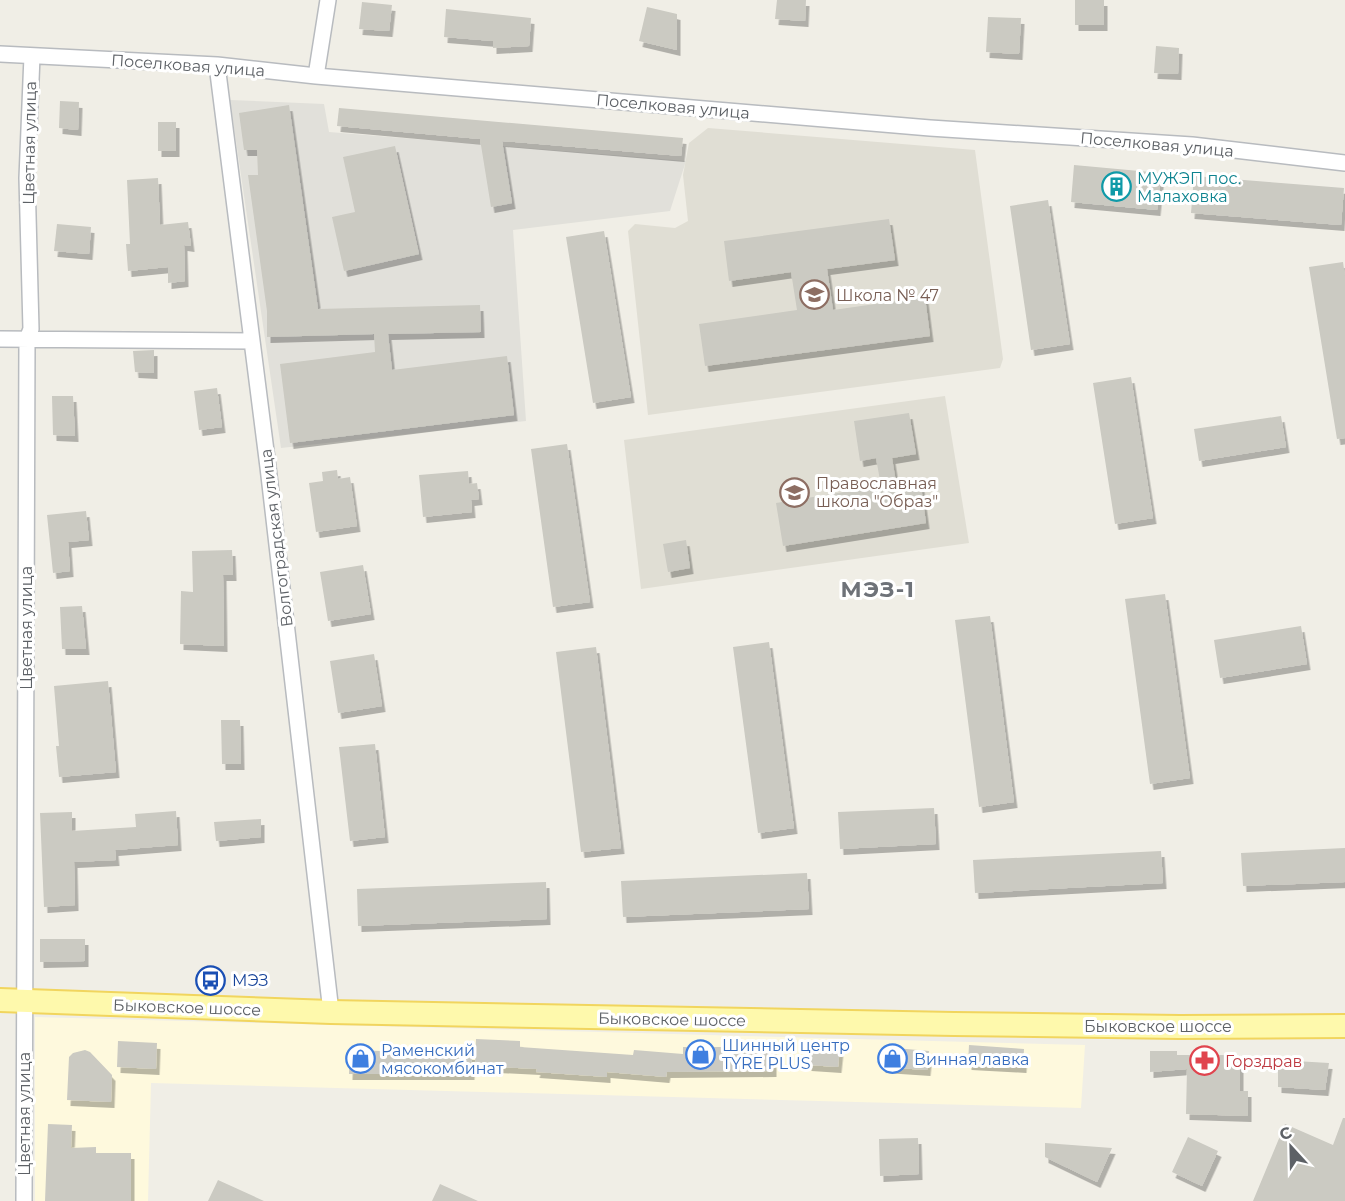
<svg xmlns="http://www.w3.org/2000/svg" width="1345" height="1201" font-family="Montserrat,sans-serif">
<defs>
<filter id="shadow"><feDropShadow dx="3.5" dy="6" stdDeviation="0" flood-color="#0004"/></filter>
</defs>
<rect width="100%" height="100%" fill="#f0eee6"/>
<!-- commercial -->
<path fill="#fef9dd" d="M35,1017l1050,28 -4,63 -930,-25 -3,118h-113z"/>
<!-- industrial -->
<path fill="#e1e0da" d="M230,100l94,4 5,28 357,29 -16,50 -157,19 13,191 -245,27z"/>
<!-- education -->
<path fill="#e0ded4" d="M708,128l267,22 28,209 -3,9 -352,47 -20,-184 7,-7 40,4 13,-7 -5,-46 6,-32z
M945,396l24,147 -328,46 -17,-149z"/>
<!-- building -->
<path fill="#cbcac2" filter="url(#shadow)" d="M777,0h29l-1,21 -30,-2z
M1075,0h29v25h-29z
M362,2l30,3 -3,26 -30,-2z
M647,7l30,7v36l-38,-9z
M446,9l85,9 -2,28 -36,2v-7l-49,-4z
M988,17l33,1 -2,36 -33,-2z
M1156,46l23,2 -1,26 -24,-1z
M60,101l19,1 -1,28 -19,-2z
M289,105l29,204 162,-4 1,27 -93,2 4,36 115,-14 7,59 -224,28 -10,-79 95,-12 -1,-18 -107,3v-26l-19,-136h10l-1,-25h-13l-5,-37z
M339,108l344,30 -2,18 -179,-15 10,62 -21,4 -11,-68 -143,-13z
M158,122h18v29h-18z
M395,146l24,108 -75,17 -12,-54 23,-5 -12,-55z
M1074,165l87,8 -4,37 -86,-8z
M1194,176l150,12 -3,37 -150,-12z
M158,178l2,47 28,-3 3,24 -7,-1 1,36 -17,2v-16l-40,4 -2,-27h4l-3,-64z
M1048,200l22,144 -39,6 -21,-144z
M889,219l6,41 -68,9 6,41 92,-13 5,39 -225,30 -6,-42 98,-14 -6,-38 -62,9 -5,-40z
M57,224l34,3 -2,27 -35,-3z
M604,231l27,166 -38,6 -27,-166z
M1343,262l2,14v162l-8,1 -28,-172z
M154,350v23l-19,-1 -2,-21z
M1131,377l22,141 -38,6 -22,-141z
M217,388l5,39 -23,3 -5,-39z
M52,396h21l2,40 -22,-1z
M909,413l7,41 -24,4 5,31 24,-3 5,37 -143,23 -7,-43 105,-17 -5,-28 -16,3 -6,-40z
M1281,416l5,31 -87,14 -5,-32z
M567,444l23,158 -37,5 -22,-158z
M337,470l1,9 12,-2 7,49 -41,6 -7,-49 14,-2 -1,-9z
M468,471l1,13 8,-1 2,16 -8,1 1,12 -49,5 -4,-42z
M86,511l3,29 -21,2 2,29 -17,2 -6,-58z
M686,540l4,28 -22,4 -5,-28z
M232,550l1,25h-10l1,71 -44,-2 1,-53 12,1 -1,-41z
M363,565l8,49 -43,7 -8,-49z
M1165,594l25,184 -40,6 -25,-185z
M82,606l4,43h-24l-2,-42z
M990,616l24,186 -35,5 -24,-187z
M1301,626l6,38 -87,14 -6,-38z
M769,642l25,186 -36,5 -25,-186z
M596,647l25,201 -40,4 -25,-200z
M374,654l8,52 -44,7 -8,-52z
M108,681l8,91 -57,5 -3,-31h3l-5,-60z
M221,720h19l1,44h-19z
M375,744l10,93 -35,4 -11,-94z
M934,808l2,36 -96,5 -2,-37z
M176,811l2,34 -63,5 1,10 -42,2 1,43 -31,2 -4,-94 32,-1v19l64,-4 -1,-13z
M261,819v18l-45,4 -2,-19z
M1345,848v34l-102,4 -2,-33z
M1161,851l2,32 -188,10 -2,-33z
M807,873l2,36 -186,8 -2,-36z
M546,882l1,37 -189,7 -1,-37z
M40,939h45v22l-45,1z
M476,1039l44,2v6l113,8 1,-5 49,4v-7h90v24l-106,1 -1,5 -59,-5v5l-71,-5 1,-3 -62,-3z
M118,1041l39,2 -1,26 -39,-2z
M969,1045l55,4 -1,18 -55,-3z
M809,1046l31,2 -2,19 -30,-2z
M884,1047l45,4 -2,19 -45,-3z
M85,1050l5,2 22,23 -1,27 -44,-2 2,-43 4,-4z
M350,1050l122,4 -1,20h-122z
M1150,1051h27v4h63v36h8v25l-62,-2 1,-45 -37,3z
M1278,1060l51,3 -4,27 -47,-3z
M1343,1118h2v83h-92l32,-77 48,21z
M48,1124l24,1 -1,23 25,-1v6h35v48h-86z
M1188,1137l30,14 -16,35 -30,-14z
M918,1138l1,36 -39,2 -1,-37z
M1045,1143l67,5 -15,34 -52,-25z
M218,1180l46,21h-56z
M440,1184l38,17h-46z"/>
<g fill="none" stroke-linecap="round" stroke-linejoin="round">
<defs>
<path id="street" d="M0,54l217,11 99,11 614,52 262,17 153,18
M217,65l51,402 63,545
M316,76l12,-76
M0,339l251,2
M24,1201l3,-862 4,-10 -4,-151 5,-122"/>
<path id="primary" d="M0,1000l331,12 623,12 226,3 165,-1"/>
</defs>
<!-- street casing -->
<use href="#street" stroke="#b8bbbf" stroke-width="18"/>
<!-- primary casing -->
<use href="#primary" stroke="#f1d55e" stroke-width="26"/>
<!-- street -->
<use href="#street" stroke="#fff" stroke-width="15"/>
<!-- primary -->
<use href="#primary" stroke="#fef9ac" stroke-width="22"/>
</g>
<!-- icons -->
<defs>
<symbol id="building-ring" viewBox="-11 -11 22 22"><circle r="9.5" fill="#fff" stroke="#0f9aa8" stroke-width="1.5"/><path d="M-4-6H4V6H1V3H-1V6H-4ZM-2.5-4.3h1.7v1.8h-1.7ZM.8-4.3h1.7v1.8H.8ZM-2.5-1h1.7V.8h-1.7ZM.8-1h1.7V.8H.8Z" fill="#0f9aa8"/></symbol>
<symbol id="school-ring" viewBox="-11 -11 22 22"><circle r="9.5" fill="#fff" stroke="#8d6e63" stroke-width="1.5"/><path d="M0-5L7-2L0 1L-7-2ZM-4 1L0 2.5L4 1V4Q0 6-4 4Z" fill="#8d6e63"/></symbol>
<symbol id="bus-ring" viewBox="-11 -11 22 22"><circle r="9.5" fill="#fff" stroke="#1a4fb4" stroke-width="1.5"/><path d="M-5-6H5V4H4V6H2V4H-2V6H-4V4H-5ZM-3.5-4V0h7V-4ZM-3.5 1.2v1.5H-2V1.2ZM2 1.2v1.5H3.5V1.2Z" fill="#1a4fb4"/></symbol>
<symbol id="shop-ring" viewBox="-11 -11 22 22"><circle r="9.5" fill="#fff" stroke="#3f7fe0" stroke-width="1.5"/><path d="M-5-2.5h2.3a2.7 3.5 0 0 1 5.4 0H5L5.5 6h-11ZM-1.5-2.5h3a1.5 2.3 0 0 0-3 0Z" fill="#3f7fe0"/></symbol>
<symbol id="pharmacy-ring" viewBox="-11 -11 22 22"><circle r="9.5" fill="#fff" stroke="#e0444e" stroke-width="1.5"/><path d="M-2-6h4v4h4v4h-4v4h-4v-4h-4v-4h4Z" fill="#e0444e"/></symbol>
</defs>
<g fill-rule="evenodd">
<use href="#building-ring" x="1100" y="170" width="33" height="33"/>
<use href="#school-ring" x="798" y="278" width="33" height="33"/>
<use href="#school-ring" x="778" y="476" width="33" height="33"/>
<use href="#bus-ring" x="194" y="964" width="33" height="33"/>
<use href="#shop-ring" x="684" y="1038" width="33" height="33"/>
<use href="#shop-ring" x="344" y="1042" width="33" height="33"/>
<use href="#shop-ring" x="876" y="1042" width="33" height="33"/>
<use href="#pharmacy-ring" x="1188" y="1044" width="33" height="33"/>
</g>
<g text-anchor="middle" stroke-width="6" stroke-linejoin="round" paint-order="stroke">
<!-- street labels -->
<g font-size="16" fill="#5d6166" stroke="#fff">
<text transform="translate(188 65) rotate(4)" y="6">Поселковая улица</text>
<text transform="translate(673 106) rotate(5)" y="6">Поселковая улица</text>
<text transform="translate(29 143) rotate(-89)" y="6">Цветная улица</text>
<text transform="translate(1157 144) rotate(5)" y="6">Поселковая улица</text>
<text transform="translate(276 538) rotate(-97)" y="6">Волгоградская улица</text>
<text transform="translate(26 628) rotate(-90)" y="6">Цветная улица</text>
<text transform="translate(187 1007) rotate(2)" y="6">Быковское шоссе</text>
<text transform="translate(672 1019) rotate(1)" y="6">Быковское шоссе</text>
<text x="1158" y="1032">Быковское шоссе</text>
<text transform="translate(24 1114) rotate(-90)" y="6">Цветная улица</text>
</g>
<!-- culture labels -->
<g font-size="16" fill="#0d838f" stroke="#fff" text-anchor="start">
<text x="1137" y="184">МУЖЭП пос.<tspan x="1137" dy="18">Малаховка</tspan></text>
</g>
<!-- education labels -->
<g font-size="16" fill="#785e54" stroke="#fff" text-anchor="start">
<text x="836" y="301">Школа № 47</text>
<text x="816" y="489">Православная<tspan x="816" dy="18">школа "Образ"</tspan></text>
</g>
<!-- transit labels -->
<g font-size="16" fill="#164399" stroke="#fff" text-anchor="start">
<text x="232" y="986">МЭЗ</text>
</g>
<!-- shop labels -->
<g font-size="16" fill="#366cbe" stroke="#fff" text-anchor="start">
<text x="722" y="1051">Шинный центр<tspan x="722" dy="18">TYRE PLUS</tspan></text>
<text x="381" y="1056">Раменский<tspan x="381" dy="18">мясокомбинат</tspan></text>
<text x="914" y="1065">Винная лавка</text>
</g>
<!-- health labels -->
<g font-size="16" fill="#be3a42" stroke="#fff" text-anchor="start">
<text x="1225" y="1067">Горздрав</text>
</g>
<!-- district labels -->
<g font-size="22" font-weight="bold" letter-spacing="1.5" fill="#6e7278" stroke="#fff">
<text x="878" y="597">МЭЗ-1</text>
</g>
</g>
<!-- north arrow -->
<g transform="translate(1291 1147) rotate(338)" stroke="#ffffff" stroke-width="4.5" paint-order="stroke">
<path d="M0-4.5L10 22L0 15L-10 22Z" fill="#5d6166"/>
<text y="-9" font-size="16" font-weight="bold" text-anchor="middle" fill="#5d6166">С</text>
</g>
</svg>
